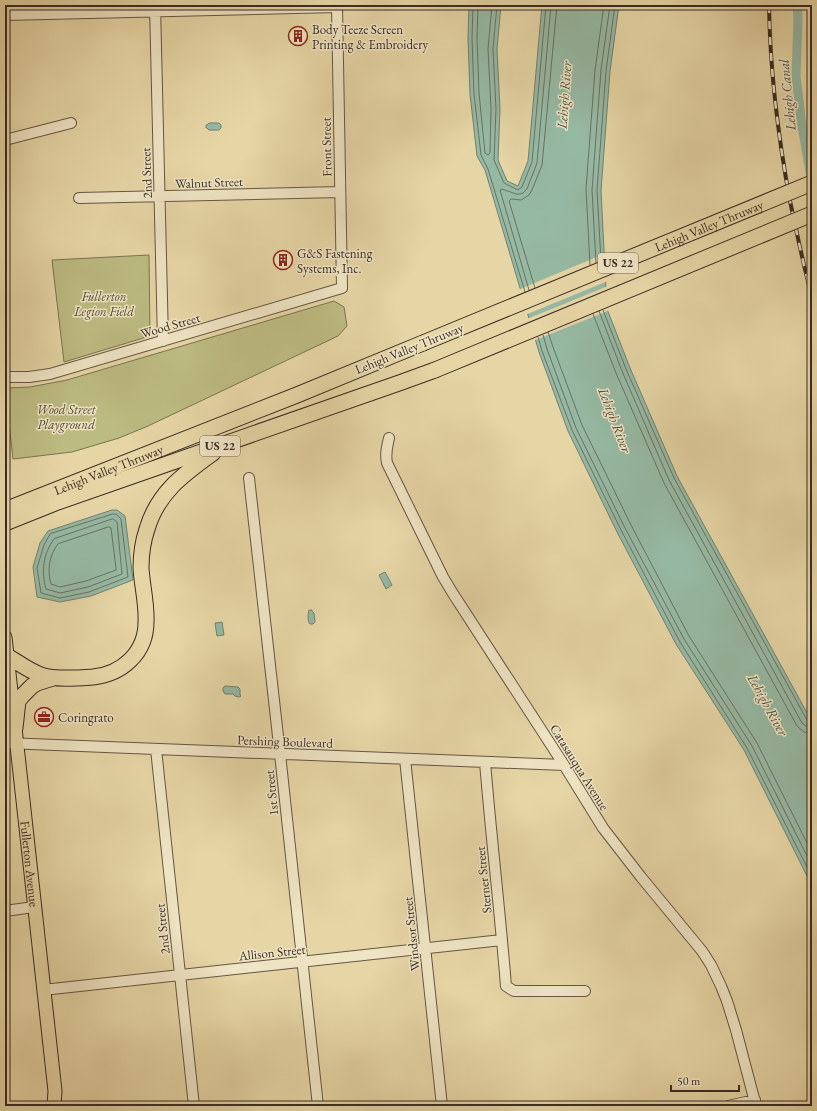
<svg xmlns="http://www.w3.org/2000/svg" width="817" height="1111" font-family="'EB Garamond',serif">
<rect width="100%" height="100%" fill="#e6d5a5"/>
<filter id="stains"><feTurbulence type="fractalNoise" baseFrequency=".005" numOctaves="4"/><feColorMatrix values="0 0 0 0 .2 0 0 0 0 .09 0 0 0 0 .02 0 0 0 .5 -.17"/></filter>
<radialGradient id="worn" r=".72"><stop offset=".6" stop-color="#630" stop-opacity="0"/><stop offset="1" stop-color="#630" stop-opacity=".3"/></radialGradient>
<!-- green -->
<path fill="#bcbb81" stroke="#7a7452" d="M149,255l1,81 -86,26 -12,-102z
M334,301l10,6 3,19 -9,10 -190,90 -29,12 -47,14 -59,7 -8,-71 25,-1 37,-7z
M41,1102l1,4h-36z"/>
<!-- water -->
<path fill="#96b9a4" stroke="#718171" d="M469,5h32l-4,44 3,60 -2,51 9,21 11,5 10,-25 14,-156h77l-9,66 -9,120 6,118 23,59 47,108 135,246v164l-68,-136 -68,-106 -59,-112 -49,-101 -29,-79 -54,-182 -8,-14 -7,-62 -2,-56z
M209,123h10l2,2v3l-2,2h-10l-2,-2h-1v-3h1z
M112,510h5l8,6 8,64 -42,16 -31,6 -23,-5 -4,-30 7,-24 8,-12z
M385,572l7,13 -6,4 -7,-14z
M309,610h3v1l2,2 1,9 -2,2h-3c-3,-4 -2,-10 -1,-14z
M222,622l2,13 -7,1 -2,-13z
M225,686l13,1 2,2v6l1,1 -2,1 -4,-1 -2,-2h-8l-2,-3v-3z"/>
<!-- pier -->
<path fill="#e6d5a5" d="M606,253l2,28 -83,34 -7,-25z
M608,286l2,24 -77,31 -6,-22z"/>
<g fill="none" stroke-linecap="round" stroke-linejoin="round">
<!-- shore -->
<path stroke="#687264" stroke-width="1" d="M473,5l-1,33 2,56 7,61 7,14 37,123
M478,5l-1,33 2,55 6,60 3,2 2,-2 1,-44 -3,-60 4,-44
M497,5l-4,44 3,60 -2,51 10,23 14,7 4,-3 10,-25 14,-157
M601,261l-4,-71 9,-119 9,-66
M596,263l-4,-73 9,-120 9,-65
M590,265l-4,-76 9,-119 9,-65
M535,288l-26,-87 2,-2 10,1 8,-5 3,-5 10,-25 15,-160
M529,290l-29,-100 2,-1 14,5h4l3,-1 4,-4 10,-26 14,-158
M603,310l23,59 48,109 133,242 2,2 3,1
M599,311l23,60 47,109 133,243 4,3 6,2
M593,314l23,59 48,110 133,243 7,6 8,2
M548,332l5,15 29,78 49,100 58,111 68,107 55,110
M543,335l4,14 29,79 49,100 59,111 68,107 60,120
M538,337l4,14 30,79 49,100 59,112 67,106 65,129
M113,514h3l5,5 7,58 -39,15 -29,6 -19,-5 -4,-25 7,-23 6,-11z
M113,519l4,3 5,52 -34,13 -28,6 -14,-4c-5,-17 -3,-35 8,-50z
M109,527l2,1 5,40v2l-30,11 -26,6 -9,-3c-4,-13 -2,-29 7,-40z"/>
<!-- canal -->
<path stroke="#96b9a4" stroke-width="9" d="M797,5l1,14 -2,57 6,50 10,57"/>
<defs>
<path id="minor" d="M155,5l8,336
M5,15l332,-8
M5,140l66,-17
M79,198l261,-6
M5,377h24l21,-3 292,-86 -5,-283
M389,438c-2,9 -4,16 -2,25l56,114 9,15 112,173 39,63 38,49 61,74 9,14 10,21 6,15 9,29 20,76
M249,478l31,276 38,352
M5,743l559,22
M156,749l38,357
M405,759l37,347
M485,762c6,74 15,149 21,224l8,5h71
M5,911l29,-4
M43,990l459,-50
M728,1106l27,-6"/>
<g id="major">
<path id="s1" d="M5,637l50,454 -1,15"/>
</g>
<g id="highway">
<path id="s2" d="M5,510l292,-115 126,-52"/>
<path d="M5,523l50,-20 347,-121 33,-12"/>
<path d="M7,656c11,6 22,15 34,19 14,5 37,3 52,2 29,-3 53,-24 53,-55 1,-18 -4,-36 -5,-54 0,-13 2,-27 6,-39 11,-37 37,-55 66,-76"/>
<path d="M15,728l3,-27 4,-5 10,-10 5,-3 16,-5"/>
</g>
</defs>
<!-- minor casing -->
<use href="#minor" stroke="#645644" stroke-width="12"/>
<!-- major casing -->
<use href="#major" stroke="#392c24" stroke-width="15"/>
<!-- highway casing -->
<use href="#highway" stroke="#392c24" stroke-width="17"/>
<!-- minor -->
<use href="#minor" stroke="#efe4c4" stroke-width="10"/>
<!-- major -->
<use href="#major" stroke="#e6d5a5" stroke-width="13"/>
<!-- highway -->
<use href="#highway" stroke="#e6d5a5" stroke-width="15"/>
<defs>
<path id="rail" d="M769,5c1,66 9,131 21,196 7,32 13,64 22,95"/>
</defs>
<!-- rail casing -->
<use href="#rail" stroke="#392c24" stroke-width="4"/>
<!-- rail -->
<use href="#rail" stroke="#efe4c4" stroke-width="2.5" stroke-dasharray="8" stroke-linecap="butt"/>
<defs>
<g id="highway-bridge">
<path id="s3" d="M423,343l389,-160"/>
<path d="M435,370l377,-156"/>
</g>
</defs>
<!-- highway-bridge casing -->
<use href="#highway-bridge" stroke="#392c24" stroke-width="17" stroke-linecap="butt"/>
<!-- highway-bridge -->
<use href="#highway-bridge" stroke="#e6d5a5" stroke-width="15"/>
</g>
<!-- icons -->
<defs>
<symbol id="building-ring" viewBox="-11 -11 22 22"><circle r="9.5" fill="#efe4c4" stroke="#8f2418" stroke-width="1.5"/><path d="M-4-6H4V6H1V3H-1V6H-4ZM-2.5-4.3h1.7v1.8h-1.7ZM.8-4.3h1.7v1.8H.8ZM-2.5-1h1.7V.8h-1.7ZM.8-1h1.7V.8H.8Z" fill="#8f2418"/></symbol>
<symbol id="office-ring" viewBox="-11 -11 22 22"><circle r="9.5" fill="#efe4c4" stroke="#8f2418" stroke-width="1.5"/><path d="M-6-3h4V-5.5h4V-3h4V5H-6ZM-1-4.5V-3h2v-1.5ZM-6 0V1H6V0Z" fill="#8f2418"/></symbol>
</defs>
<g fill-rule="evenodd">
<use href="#building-ring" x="287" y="25" width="22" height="22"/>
<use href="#building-ring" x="272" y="249" width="22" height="22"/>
<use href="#office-ring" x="33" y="706" width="22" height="22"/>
</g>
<g text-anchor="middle" stroke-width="3" stroke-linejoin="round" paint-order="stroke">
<!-- shield labels -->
<g fill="#efe4c4" stroke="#706354" stroke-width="1">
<rect x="598" y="253" width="40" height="20" rx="3"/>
<rect x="200" y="436" width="40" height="20" rx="3"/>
</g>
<g font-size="12" font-weight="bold" fill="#392c24">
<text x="618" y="267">US 22</text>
<text x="220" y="450">US 22</text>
</g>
<!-- poi labels -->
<g font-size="13" fill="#392c24" stroke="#efe4c4" text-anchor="start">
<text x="312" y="34">Body Teeze Screen<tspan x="312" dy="15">Printing &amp; Embroidery</tspan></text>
<text x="297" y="258">G&amp;S Fastening<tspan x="297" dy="15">Systems, Inc.</tspan></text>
<text x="58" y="722">Coringrato</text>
</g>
<!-- street labels -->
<g font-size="13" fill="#392c24" stroke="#efe4c4">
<text transform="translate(326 147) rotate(-91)" y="5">Front Street</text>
<text transform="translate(146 173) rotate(-92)" y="5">2nd Street</text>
<text transform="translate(209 182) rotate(-2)" y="5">Walnut Street</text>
<text dy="5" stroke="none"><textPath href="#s3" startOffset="309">Lehigh Valley Thruway</textPath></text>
<text transform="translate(170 325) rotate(-16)" y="5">Wood Street</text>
<text transform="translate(409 348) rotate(-22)" y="5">Lehigh Valley Thruway</text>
<text dy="5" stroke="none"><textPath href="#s2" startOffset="111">Lehigh Valley Thruway</textPath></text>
<text transform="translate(285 741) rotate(2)" y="5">Pershing Boulevard</text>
<text transform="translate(580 767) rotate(58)" y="5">Catasauqua Avenue</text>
<text transform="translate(271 793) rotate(-96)" y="5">1st Street</text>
<text dy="5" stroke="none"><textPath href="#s1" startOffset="228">Fullerton Avenue</textPath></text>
<text transform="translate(483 880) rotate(-96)" y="5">Sterner Street</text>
<text transform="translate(162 929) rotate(-96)" y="5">2nd Street</text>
<text transform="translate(411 934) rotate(-96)" y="5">Windsor Street</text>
<text transform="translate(272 952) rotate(-6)" y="5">Allison Street</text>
</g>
<!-- park labels -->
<g font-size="13" font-style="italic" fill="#534937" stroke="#efe4c4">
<text x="104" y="301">Fullerton<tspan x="104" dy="15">Legion Field</tspan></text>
<text x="66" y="414">Wood Street<tspan x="66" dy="15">Playground</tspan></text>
</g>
<!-- water labels -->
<g font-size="14" font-style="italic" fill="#504f44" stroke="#efe4c4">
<text transform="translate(564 95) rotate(-86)" y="5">Lehigh River</text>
<text transform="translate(787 95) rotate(-96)" y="5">Lehigh Canal</text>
<text transform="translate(615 420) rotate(69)" y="5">Lehigh River</text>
<text transform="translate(768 705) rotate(61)" y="5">Lehigh River</text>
</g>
</g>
<!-- margin -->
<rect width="817" height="1111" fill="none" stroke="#e6d5a5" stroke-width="20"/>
<rect x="6" y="6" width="805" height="1099" fill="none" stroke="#392c24" stroke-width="2"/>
<rect x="10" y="10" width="797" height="1091" fill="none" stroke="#392c24"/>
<!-- scale -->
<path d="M671 1085v6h68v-6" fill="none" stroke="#392c24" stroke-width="2"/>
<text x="677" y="1085" font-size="12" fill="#392c24" stroke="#efe4c4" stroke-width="3" paint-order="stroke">50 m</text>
<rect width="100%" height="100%" filter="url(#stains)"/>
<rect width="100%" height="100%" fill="url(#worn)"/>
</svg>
